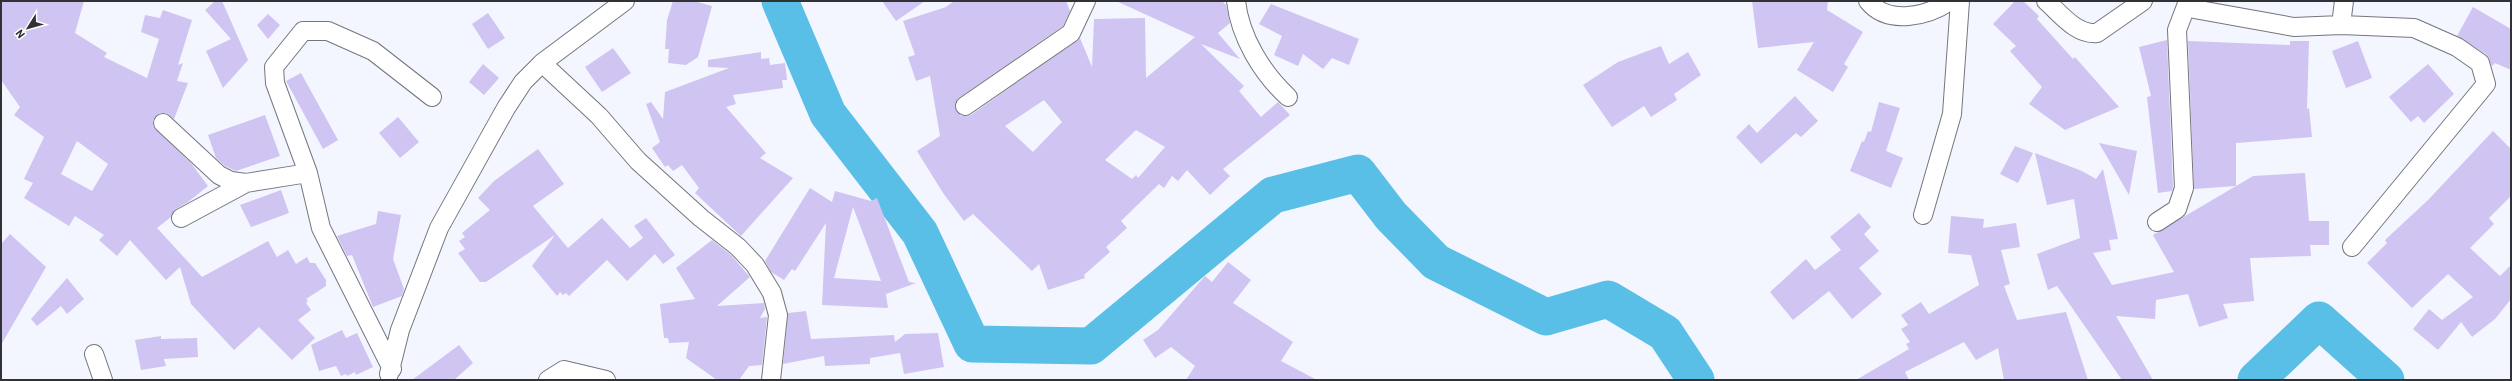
<svg xmlns="http://www.w3.org/2000/svg" width="2512" height="381" font-family="Barlow,sans-serif">
<rect width="100%" height="100%" fill="#f3f6fe"/>
<g fill="none" stroke-linecap="round" stroke-linejoin="round">
<!-- river -->
<path stroke="#5abfe6" stroke-width="37" d="M780,1l48,113 92,119 52,111 119,2 182,-151 85,-22 33,43 45,46 110,55 62,-18 57,34 31,47
M2256,380l63,-60 67,60"/>
</g>
<!-- building -->
<path fill="#d0c4f3" fill-rule="evenodd" d="M1,1h83l-9,32 32,20 -3,4 43,21 12,-39 -18,-7 4,-17 15,3 3,-8 29,10 -14,45 5,-2 -6,18 11,2 -14,36 -8,-6h-6l-7,7v6l38,37 17,23 -20,16 -12,7 -5,8 -14,11 45,49 66,-36 9,16 11,-7 8,14 11,-7 3,6h5l11,17v6l-20,13 2,2 -2,2 5,7 -13,10 17,18 -23,22 -33,-33 -25,23 -43,-46 -11,-37 -14,13 -36,-40 -13,16 -18,-16 5,-5 -29,-19 -6,10 -45,-28 9,-15 -9,-4 20,-42 -30,-22 6,-8 -19,-27zM77,141l31,23 -16,27 -31,-17z
M215,1h7l26,59 -25,28 -17,-37 25,-12 -26,-29z
M673,1h21l18,5 -14,51 -12,8 -18,-2 1,-14h-4l2,-29z
M882,1h43l-29,20z
M954,1h112l4,10 -7,15 -104,72 -4,9 6,9 10,-1 109,-77 12,29 2,-48 51,-1 1,60 49,-41 -79,-36h106l4,4 4,18 -12,10 22,26 -39,-15 43,42 -5,5 22,26 17,-15 12,13 -67,54 7,7 -20,19 -23,-25 -9,11 -6,-5 -8,12 -5,-4 -38,37 6,7 -21,19 4,5 -26,23 1,3 -37,12 -9,-26 -7,7 -59,-57 -9,7 -21,-28 -26,-42 23,-15 -10,-60 -14,5 -8,-24 7,-2 -12,-34 43,-14zM1044,100l18,22 -29,30 -28,-26zM1136,130l29,17 -27,31 -2,-3 -4,4 -27,-19z
M1752,1h76l-1,9 36,22 -19,32 4,3 -15,25 -36,-22 17,-28 -56,6z
M2015,1h8l16,15 -2,3 36,40 2,-2 44,50 -54,23 -36,-26 13,-17 -32,-36 6,-5 -23,-22z
M1271,4l88,35 -10,26 -17,-7 -9,11 -20,-15 -5,12 -24,-11 8,-19 -23,-12z
M2473,7l38,22v41l-16,-7 -3,3 -6,-12 -29,-18z
M488,13l17,25 -17,11 -16,-25z
M268,14l12,11 -12,14 -11,-14z
M2167,40l6,147 -1,4 -14,2 -11,-96 4,-1 -12,-49z
M2188,41l102,4v-4h19l-2,68 2,-1 3,29 -76,6v43l-42,3z
M2358,41l14,37 -26,10 -14,-37z
M1661,46l8,18 19,-12 13,23 -27,19 3,6 -26,17 -7,-11 -32,21 -29,-42 35,-23z
M613,48l18,25 -29,19 -17,-25z
M761,52v7l8,-1 1,7 15,-2 2,17h-5l1,8 -50,7 3,9 -10,3 40,46 -6,5 33,20 -52,58 -46,-43 4,-5 -17,-23 -9,6 -5,-6 -3,2 -13,-19 8,-6 -14,-38 5,-2 12,17 2,-27 64,-24 -21,-1v-7z
M483,64l16,14 -15,17 -15,-13z
M2428,64l26,30 -30,29 -6,-7 -7,6 -22,-25z
M301,73l37,67 -15,9 -37,-68z
M1795,96l23,25 -17,16 -5,-4 -35,31 -25,-27 13,-13 8,9z
M1879,102l21,6 -14,43 17,7 -12,30 -41,-17 12,-30 2,1 4,-11 3,1z
M265,115l15,41 -44,15 -11,-5 -9,-8 -8,-23z
M398,117l21,25 -19,16 -21,-25z
M2493,131l18,18v47l-22,22 5,6 -24,24 30,28 11,-11v34l-16,20 -23,18 -11,-15 -23,28 -25,-21 16,-20 13,11 31,-23 -25,-23 -36,34 -45,-45 20,-20 -2,-3 43,-40z
M2099,143l38,8 -8,44z
M2015,146l18,7 -15,30 -18,-9z
M538,149l26,35 -31,22 35,42 34,-30 28,30 13,-10 -9,-12 12,-8 29,37 -12,9 -8,-10 -28,27 -20,-21 -38,36 -3,-3 -3,2 -3,-3 -3,4 -25,-30 23,-31 -69,47h-6l-22,-29 7,-4 -6,-8 6,-4 -3,-4 28,-23 -12,-12 16,-17z
M2035,153l47,18 14,8 7,-10 15,70 -9,1 2,10 -18,3 19,32 62,-13 -21,-37 100,-59 52,-3 4,48h20v24h-19l1,11 -61,2 4,43 -31,3 5,14 -29,9 -11,-33 -32,6 -1,19 -39,-3 37,64h-31l-65,-94 -9,4 -11,-36 43,-16 -6,-39 -27,6z
M810,188l22,14 3,-11 36,10 6,-3 32,84 7,1 -30,11 2,14 -66,-3 4,-82 -31,48 -3,-2 -8,11 -13,-8 -6,-11zM853,207l28,74 -47,-3z
M281,190l8,23 -38,14 -11,-22z
M378,211l23,4 -8,44 11,30 -2,7 -29,11 -21,-52 -5,1 -10,-20 39,-12z
M1859,213l12,14 -7,7 15,17 -20,17 23,26 -30,25 -23,-28 -36,29 -23,-28 36,-33 9,11 26,-20 -11,-13z
M1951,216l33,3 -1,9 33,-5 4,24 -19,3 9,34 -6,2 13,34 49,-8 22,68h-84l-6,-32 -22,12 -12,-18 -59,30 4,8h-53l53,-31 -3,-5 4,-2 -9,-13 7,-4 -7,-10 20,-13 8,12 50,-29 -8,-30 -23,-2z
M10,234l36,33 -45,78v-101z
M712,240l19,15 19,22 -33,29 47,-3 1,6 -5,9 7,-1 -5,48 -13,1 -10,14h-22l-31,-22 3,-16 -20,1 -1,-5h-4l-4,-34 35,-5 -19,-31z
M1228,262l23,18 -18,23 60,39 -12,19 36,19h-131l9,-14 -24,-19 -16,11 -12,-18 15,-10 47,-54 7,6z
M67,278l17,21 -17,15 -6,-8 -24,20 -6,-7z
M806,311l5,28 83,-4 1,7 10,-8 33,-1 6,34 -40,7 -4,-21 -30,5v6l-45,2 -1,-10 -41,8 5,-51z
M342,330l4,8 11,-5 16,34 -17,8 -1,-3 -8,4 -1,-2 -5,2 -5,-10 -17,5 -8,-26z
M161,336v3l36,-1 1,19 -34,2 2,7 -25,4 -6,-30z
M459,345l14,18 -19,17h-42z"/>
<g fill="none" stroke-linecap="round" stroke-linejoin="round">
<defs>
<path id="minor" d="M1236,1c4,36 26,72 52,96
M1868,1c20,25 60,15 82,0
M2046,1c15,13 30,34 51,32l46,-32
M2188,1l6,8 100,18 47,-2 3,-24
M2341,25l73,3 43,19 23,16 6,21 -134,163
M542,63l57,53 39,45 63,57 37,29 17,18 17,28 6,22 -7,65
M965,106l106,-73 15,-32
M163,123l56,52 12,6 15,2
M1923,215l29,-101 8,-113
M181,218l65,-35 62,-10
M2157,222l20,-13 7,-21 -7,-158 11,-29
M94,354l9,26
M392,369l-71,-141 -13,-55 -33,-90 -1,-16 29,-36h25l45,20 59,46
M389,374l11,-44 39,-102 67,-120 17,-26 19,-19 83,-62
M548,380l16,-10 42,10"/>
</defs>
<!-- minor casing -->
<use href="#minor" stroke="#74767d" stroke-width="20"/>
<!-- minor -->
<use href="#minor" stroke="#fff" stroke-width="18"/>
</g>
<!-- border -->
<rect width="2512" height="381" fill="none" stroke="#313235" stroke-width="4"/>
<!-- north arrow -->
<g transform="translate(28 28) rotate(233)" stroke="#ffffff" stroke-width="3" paint-order="stroke">
<path d="M0-3L7 15L0 10L-7 15Z" fill="#313235"/>
<text y="-6" font-size="11" font-weight="bold" text-anchor="middle" fill="#313235">N</text>
</g>
</svg>
